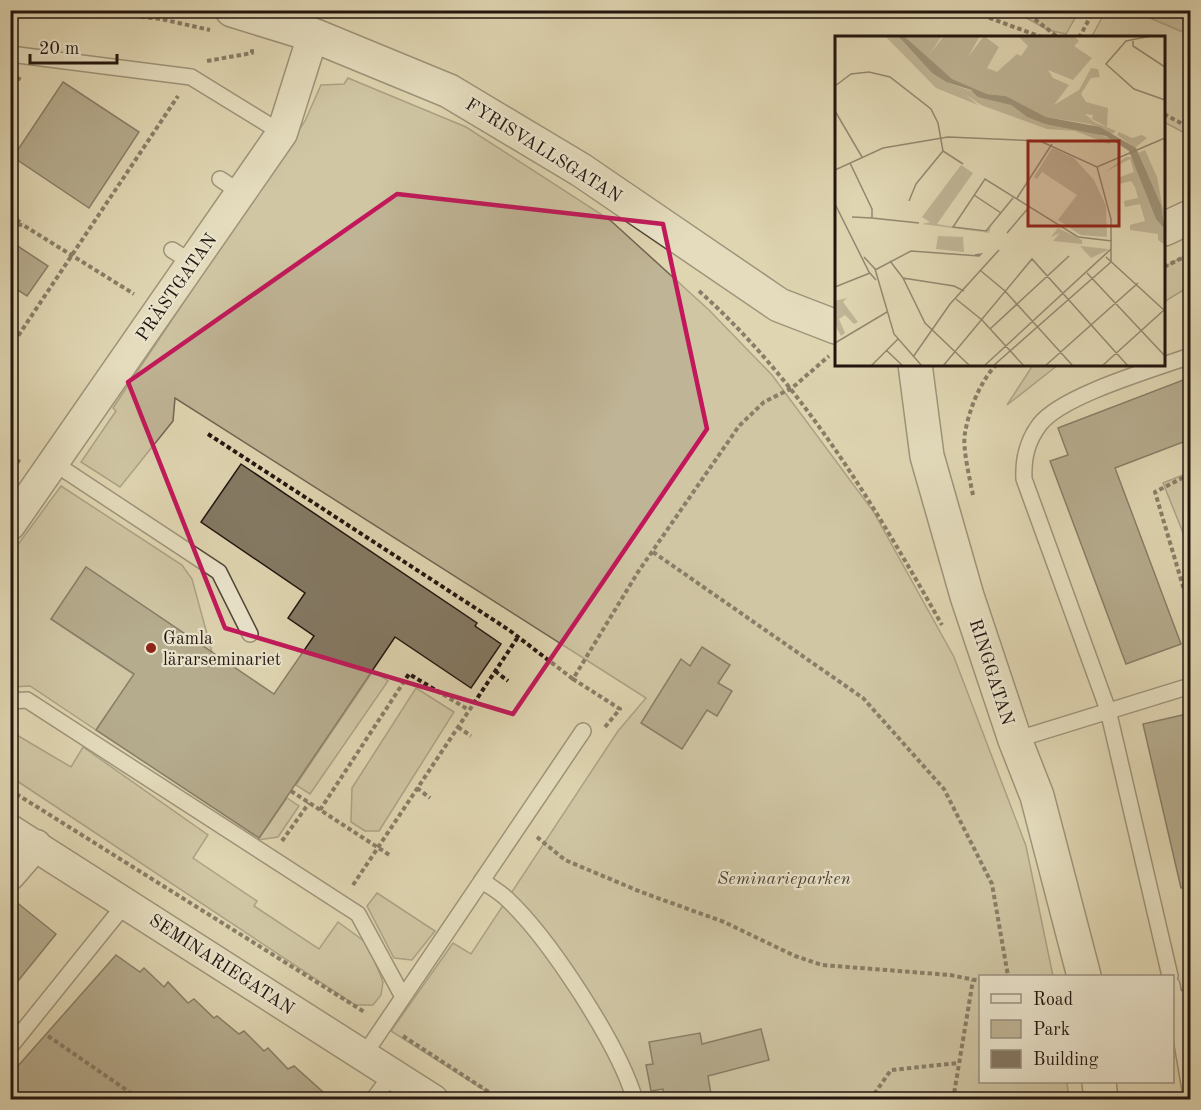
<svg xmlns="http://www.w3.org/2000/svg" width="1201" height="1110" font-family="'Old Standard TT',serif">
<rect width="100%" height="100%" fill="#dfd5b1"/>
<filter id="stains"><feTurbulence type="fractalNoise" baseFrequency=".00333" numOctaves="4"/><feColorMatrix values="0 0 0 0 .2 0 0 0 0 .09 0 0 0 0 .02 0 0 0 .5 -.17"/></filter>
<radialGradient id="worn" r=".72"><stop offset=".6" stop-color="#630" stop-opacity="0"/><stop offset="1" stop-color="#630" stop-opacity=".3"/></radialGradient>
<!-- green -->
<path fill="#bfb495" stroke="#706452" stroke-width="1.5" d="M1106,10l28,1 56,24v101l-26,-14v-84h-73z
M1014,11h-1h66l-13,23 -18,-4z
M348,78l118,49 144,93 99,90 63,65 101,136 81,146 72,189 27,130h-73v106h87l2,17h-571l-107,-68 62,-88 18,11 147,-223 28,-33 -471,-300 -2,23 -53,66 -39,-25 35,-51 -3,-3 192,-287 16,-36 23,-1z
M1190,253v33l-26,16v-35z
M1033,364l25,1 -51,40 26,-40z
M1190,472v78l-27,-67z
M61,486l121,79 10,14 20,73 -126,-85 -35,52 100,67 -18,27 -18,-11 -19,28 -66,-44 -19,1v-133z
M373,671l15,10 -78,113 -14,-9z
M416,688l38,24 -75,119h-14l-14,-9 1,-34z
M10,731l61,36 12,-20 125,88 -15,23 64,43 -3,5 65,43 19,-27 30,22 15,38 -2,13 -8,10h-18l-344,-228z
M287,798l12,8 -21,31 -20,3z
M377,893l58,38 -23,29 -18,-2 -27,-52z"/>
<!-- water -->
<path fill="#9f947a" stroke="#6d614f" stroke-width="1.5" d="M1134,11h56v24z"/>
<!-- building -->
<path fill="#847963" stroke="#22150f" stroke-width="1.5" d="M63,82l76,50 -50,76 -76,-51z
M10,241l38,25 -21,30 -17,-11z
M1191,377v62l-76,29 66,176 -55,20 -76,-203 18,-6 -10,-27z
M241,464l236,159 -2,3 26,18 -30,44 -76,-51 -136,201 -163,-108 38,-56 -83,-55 35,-52 188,127 40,-58 -26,-18 17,-25 -104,-71z
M702,647l28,18 -12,18 14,8 -15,25 -10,-6 -25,39 -41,-26 40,-64 9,7z
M1191,713v174l-10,1 -38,-164z
M10,897l46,37 -46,57z
M116,955l24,17 4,-4 20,19 4,-5 20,21 6,-4 20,19 3,-2 22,18 5,-3 20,20 4,-3 20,21 6,-3 38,34h-314l-8,-8v-17z
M761,1029l8,31 -61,16 4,24h-47l-2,-11 -12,2 -5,-26 7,-1 -4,-22 51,-9 2,11z"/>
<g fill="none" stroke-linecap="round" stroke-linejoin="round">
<defs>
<path id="service" d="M10,54l181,23 91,56
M220,179l21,14
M172,250l21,13
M54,463l165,109 31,62
M10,701l17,-1 331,214 45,83
M1015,740l175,-54
M482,880c8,7 18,12 25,19 42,39 112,146 128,201
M1170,976l-62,-266 -84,-231c-1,-21 3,-38 16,-55 23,-29 114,-55 150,-68
M1172,985l18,104
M1172,1001l18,-4
M10,1047l116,-144
M364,1055l219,-324
M373,1100l19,-26"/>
<path id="minor" d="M10,525l272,-392 31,-98
M10,830l423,270
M10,875l26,-30"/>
<path id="tertiary" d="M232,10l81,25 136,56 132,79 198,135 57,22
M1164,229l26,-12
M915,364l12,92 40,140 48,144 22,56 47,180
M1099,1082l2,18"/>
</defs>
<!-- service casing -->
<use href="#service" stroke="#514538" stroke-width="18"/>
<!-- minor casing -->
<use href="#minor" stroke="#514538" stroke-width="33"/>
<!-- tertiary casing -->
<use href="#tertiary" stroke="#514538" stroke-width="36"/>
<!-- path -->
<path stroke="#22150f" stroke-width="4" stroke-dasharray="4.5 3" stroke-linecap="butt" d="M81,10l80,9 49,11
M968,10l76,28
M1023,10l36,28
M896,14l2,-4
M1079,38l15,-28
M207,61l45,-8v-4
M10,93l10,-16
M1164,114l26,14
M10,216l13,8
M10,224l13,1 111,69
M1164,267l26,-13
M699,291c104,93 175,214 243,334
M10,348l168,-252
M208,434l301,196 64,49
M10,456l10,6
M1190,474l-35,18 35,118
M973,495c-3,-15 -11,-48 -8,-62 4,-23 15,-52 32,-69
M653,552l210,146 81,91 48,95 16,92
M495,671l13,10
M458,727l13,9
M605,727l15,-18 -47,-30 65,-107 101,-146 25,-24 28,-14 37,-32
M417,788l13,10
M10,790l356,223
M291,791l100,65
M320,810l89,-136 60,36
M537,837l28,23 76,32 83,30 71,34 27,9 128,10 30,6
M282,841l27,-38
M353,885l165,-248
M48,1036l93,64
M403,1036l98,64
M870,1100l21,-30 68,-7
M953,1100l20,-120"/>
<!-- service -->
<use href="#service" stroke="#eae4cc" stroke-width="15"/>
<!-- minor -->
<use href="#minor" stroke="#eae4cc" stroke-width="30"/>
<!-- tertiary -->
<use href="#tertiary" stroke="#eae4cc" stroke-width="33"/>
</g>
<!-- marked area -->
<path d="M0 0H1201V1110H0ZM397,194l266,30 44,205 -194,285 -288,-86 -97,-246z" fill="#dfd5b1" fill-opacity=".55" fill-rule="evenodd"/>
<path fill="none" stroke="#c2185b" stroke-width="4.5" stroke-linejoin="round" d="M397,194l266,30 44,205 -194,285 -288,-86 -97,-246z"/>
<!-- markers -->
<circle fill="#8f2418" stroke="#eae4cc" stroke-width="2" cx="151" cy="648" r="6"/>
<g text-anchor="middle" stroke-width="4.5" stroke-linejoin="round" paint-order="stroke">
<!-- street labels -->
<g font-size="18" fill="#22150f" stroke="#eae4cc">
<text transform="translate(544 150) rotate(32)" y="6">FYRISVALLSGATAN</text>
<text transform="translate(176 287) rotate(-55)" y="6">PRÄSTGATAN</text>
<text transform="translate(992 672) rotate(72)" y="6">RINGGATAN</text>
<text transform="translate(222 964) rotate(33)" y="6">SEMINARIEGATAN</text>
</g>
<!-- poi labels -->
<g font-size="18" fill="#22150f" stroke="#eae4cc" text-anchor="start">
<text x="163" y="644">Gamla<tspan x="163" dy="21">lärarseminariet</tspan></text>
</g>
<!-- park labels -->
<g font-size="18" font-style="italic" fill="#514537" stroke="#eae4cc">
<text x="784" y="884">Seminarieparken</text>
</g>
</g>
<!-- overview -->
<g transform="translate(835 36)">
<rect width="330" height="330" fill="#dfd5b1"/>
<path d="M50,0h13l34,37 14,9 65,23 16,12 18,7 32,3 35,12 -3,5 -34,-13 -28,-2 -66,-24 -16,-11 13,11 -42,-17zM69,0h38l-14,20 16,-20h36l-12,21 16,-21 15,11 -12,21 10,4 20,-18 4,2 7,-10 -10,-10h56l5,5 -5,5 18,12 -19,22 -25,-10 5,8 16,7 -15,20 25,-15 12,-22 7,1 2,8 -9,1 -10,16 5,8 22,6 -1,19 -15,-8 1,-4 -8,-1 9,8 22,9 -4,3 -22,-10 -44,-7 -40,-21 -19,-2 -36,-15zM284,96l13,6 10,-3 5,3 -12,10 -18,-13zM217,112l22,10 20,22 12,26 1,31 -26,-2 -23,-15 19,-25 -35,-23 -5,7 -3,-2zM310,114l12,27 8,42 -27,-66zM291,121h5l12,23 13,38 9,11v16l-7,-5v-6l-28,-4v-5l15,-4 -5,-17 -15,3 -1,-6 14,-3 -3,-11 -4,-6 -12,3 -2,-6 17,-6 -4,-13 -25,13zM126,129l12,8 -36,51 48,8 6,-5 -2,6 -67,-9 8,-2 -8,-5zM223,192l24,12v4l-29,-3 7,-8 -9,4zM103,200l25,1 1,15 -28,-3zM245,210l28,3v1l-17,8zM12,262l-4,4 15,20 -4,2 -9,-9 -6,4 6,14 -4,3 -6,-11v-24z" fill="#bfb495"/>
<path d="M63,0h6l48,43 35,15 19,2 40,21 54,10 36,21 25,57 4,24 -9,-10 -27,-68 -23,-15 -61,-12 -18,-7 -16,-12 -33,-8 -7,-7 -25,-8 -14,-9z" fill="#9f947a"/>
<path fill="none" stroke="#938870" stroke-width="1.5" d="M316,0l-25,5 -20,23 28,25 31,11M298,5v5l32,21M0,50l16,-12 18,-2 21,5 41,32 7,14 5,28 20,13M0,75l27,46M15,127l22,46v9l47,5M0,134l48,-22 65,-11 92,4 57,26 68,-29M139,159l27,18M178,162l-27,33 -33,-4 32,-48 93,58 34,4M182,162l35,-54M74,165l7,-17 27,-33M0,168l34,68 7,8M17,181l20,1M172,197l23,-27M29,221l11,12 19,65 28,32M271,221l59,54M55,225l13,17 51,8 10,5M40,234l36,-19 68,5 2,-2 -6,1M146,235l24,20 68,75M252,237l78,83M68,242l22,45 45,43M0,251l35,-14M121,263l26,21 42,46M155,293l79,-73M0,307l52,-31M51,314l17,16M78,321l37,-53 49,-54M36,330l27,-27M108,330l89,-107 96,107M149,330l127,-117M158,330l118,-104v-43l-14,-52M210,330l93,-83M267,330l62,-56"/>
<path fill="#8f2418" fill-opacity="0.15" stroke="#8f2418" stroke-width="3" d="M193,105h91v85h-91z"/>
<rect width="330" height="330" fill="none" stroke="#22150f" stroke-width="3"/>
</g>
<!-- margin -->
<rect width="1201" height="1110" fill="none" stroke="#dfd5b1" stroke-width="36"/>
<rect x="12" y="12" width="1177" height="1086" fill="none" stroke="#22150f" stroke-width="3"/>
<rect x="18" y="18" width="1165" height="1074" fill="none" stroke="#22150f" stroke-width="1.5"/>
<!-- legend -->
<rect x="979" y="975" width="195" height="108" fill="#eae4cc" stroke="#9a9180" stroke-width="1.5"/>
<rect x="991" y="994" width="30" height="9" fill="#eae4cc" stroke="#9a9180" stroke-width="1.5"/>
<text x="1033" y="1005" font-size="18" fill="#22150f">Road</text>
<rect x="991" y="1020" width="30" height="18" fill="#bfb495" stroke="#9a9180" stroke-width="1.5"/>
<text x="1033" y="1035" font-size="18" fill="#22150f">Park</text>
<rect x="991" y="1050" width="30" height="18" fill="#847963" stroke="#9a9180" stroke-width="1.5"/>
<text x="1033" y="1065" font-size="18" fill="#22150f">Building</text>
<!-- scale -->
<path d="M30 54v9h87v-9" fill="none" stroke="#22150f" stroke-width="3"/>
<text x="39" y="54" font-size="18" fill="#22150f" stroke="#eae4cc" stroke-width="4.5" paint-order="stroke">20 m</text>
<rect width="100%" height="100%" filter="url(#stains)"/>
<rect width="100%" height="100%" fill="url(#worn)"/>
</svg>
